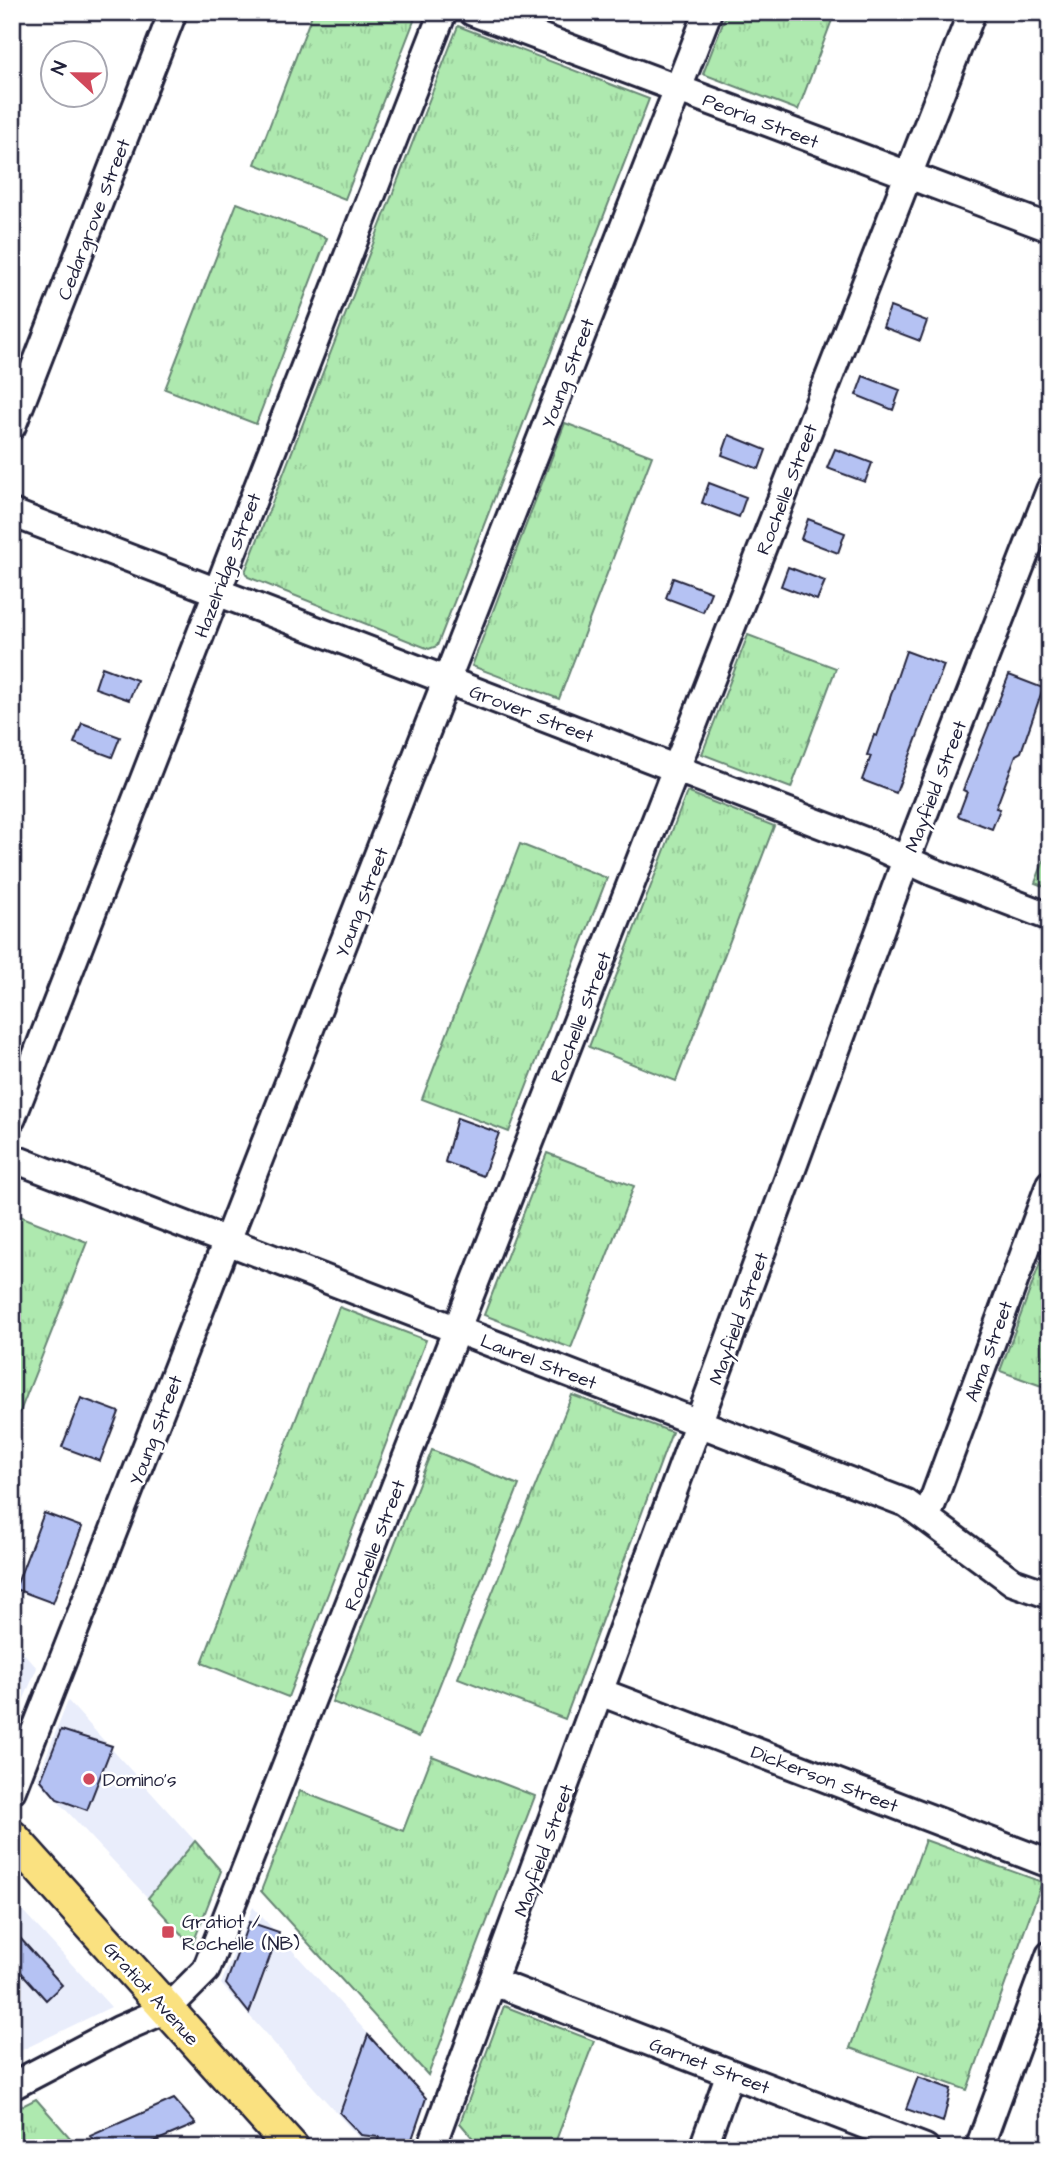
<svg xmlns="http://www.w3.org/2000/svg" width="1062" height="2160" font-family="'Architects Daughter',sans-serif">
<defs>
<pattern id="grass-tufts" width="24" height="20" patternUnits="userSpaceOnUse" patternTransform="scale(1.75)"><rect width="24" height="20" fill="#aee9af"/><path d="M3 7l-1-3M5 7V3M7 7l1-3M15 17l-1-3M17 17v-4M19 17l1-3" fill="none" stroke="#95c897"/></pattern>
</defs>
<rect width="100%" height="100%" fill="#fff"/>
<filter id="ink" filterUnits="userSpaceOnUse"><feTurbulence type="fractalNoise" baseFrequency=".0143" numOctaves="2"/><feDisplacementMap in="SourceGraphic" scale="14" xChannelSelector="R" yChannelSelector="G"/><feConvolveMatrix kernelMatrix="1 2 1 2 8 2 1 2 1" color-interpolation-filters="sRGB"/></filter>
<g filter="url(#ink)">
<!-- built -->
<path fill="#e9edfb" d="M12,1640l25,28 -25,59z
M68,1701l127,140 -47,57 -111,-119z
M12,1899l99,108 -91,44 -8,-9z
M253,1907l175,193 -19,48h-41l-147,-164z"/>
<!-- grass -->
<path fill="url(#grass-tufts)" stroke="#688675" stroke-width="2" d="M313,12l104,1 -72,186 -90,-35z
M727,12h108l-37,98 -95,-36z
M458,26l191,73 -212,547 -8,3 -181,-72 -3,-5z
M237,203l90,35 -71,186 -91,-35z
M565,423l87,33 -93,243 -87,-33z
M748,635l88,33 -45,120 -89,-34z
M687,792l87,34 -98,255 -87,-34z
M520,844l87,34 -98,254 -87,-33z
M1050,845v44l-15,-6z
M547,1153l87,33 -63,162 -87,-33z
M12,1213l75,29 -75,190z
M1047,1244l3,1v144l-50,-18z
M339,1307l87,33 -138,357 -86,-34z
M572,1395l100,37 -107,287 -107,-41z
M432,1450l87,35 -100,252 -87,-35z
M432,1756l103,40 -107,279 -167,-184 39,-100 103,40z
M925,1840l117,42 -75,208 -117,-42z
M195,1841l26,30 -29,75 -44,-48z
M504,2006l90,35 -41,107h-72l-21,-25z
M36,2099l43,49h-67v-37z"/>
<!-- building -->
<path fill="#b5c2f3" stroke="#22223b" stroke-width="2" d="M890,307l37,14 -7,20 -37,-14z
M863,376l37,14 -7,20 -37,-15z
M729,435l37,15 -7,19 -37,-14z
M835,449l37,14 -7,19 -38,-14z
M709,483l37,14 -7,20 -37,-14z
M808,519l37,14 -7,20 -37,-14z
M788,567l37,14 -8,19 -36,-14z
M673,578l38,14 -8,20 -37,-14z
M906,651l38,14 -48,128 -34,-13 9,-24 -4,-1 7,-20 3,1z
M102,667l35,13 -8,20 -34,-12z
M1009,675l34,13 -22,64 -5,3 -20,53 4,1 -8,20 -34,-13 9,-24 -4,-2z
M82,723l38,14 -8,20 -38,-14z
M457,1118l42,15 -16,43 -38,-14z
M81,1398l38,14 -19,49 -38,-14z
M44,1513l38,14 -29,76 -38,-14z
M61,1730l51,16 -25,64 -30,-11 -16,-19z
M249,1922l30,10 -30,81 -23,-29z
M12,1929l50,56 -16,15 -34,-38z
M368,2035l58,63 -17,50h-34l4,-11 -18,-2 -21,-22z
M918,2077l33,12 -8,33 -37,-13z
M174,2099l22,25 -57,24h-38l-11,-12z"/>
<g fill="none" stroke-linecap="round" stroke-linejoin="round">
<defs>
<path id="minor" d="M473,12l577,216
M12,426l161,-414
M12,513l860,331 61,28 117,45
M12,1118l431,-1106
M12,1158l894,345 107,79 37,13
M927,1517l123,-333
M600,1692l450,172
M12,1790l696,-1778
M494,1982l431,166
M12,2086l107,-56 48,-21 39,-39 766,-1958
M431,2148l475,-1288 144,-370
M703,2148l27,-75
M979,2148l71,-193"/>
<path id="major" d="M12,1837l280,311"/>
</defs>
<!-- minor casing -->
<use href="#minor" stroke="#22223b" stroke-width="32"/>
<!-- major casing -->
<use href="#major" stroke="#22223b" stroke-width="38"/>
<!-- minor -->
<use href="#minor" stroke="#fff" stroke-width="26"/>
<!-- major -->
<use href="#major" stroke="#fae180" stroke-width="33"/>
</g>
</g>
<!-- markers -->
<g fill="#d1495b" stroke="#fff" stroke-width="2.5">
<circle cx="89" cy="1779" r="7"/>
<rect x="161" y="1925" width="14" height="14" rx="3.5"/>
</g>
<g text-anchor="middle" stroke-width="5" stroke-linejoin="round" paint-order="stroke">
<!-- street labels -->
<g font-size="19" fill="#22223b" stroke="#fff">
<text transform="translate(761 120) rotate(21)" y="7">Peoria Street</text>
<text transform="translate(93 219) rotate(-69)" y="7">Cedargrove Street</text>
<text transform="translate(567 373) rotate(-69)" y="7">Young Street</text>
<text transform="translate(786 489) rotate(-69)" y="7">Rochelle Street</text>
<text transform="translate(227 565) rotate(-69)" y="7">Hazelridge Street</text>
<text transform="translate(532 713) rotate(21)" y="7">Grover Street</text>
<text transform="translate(935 786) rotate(-69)" y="7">Mayfield Street</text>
<text transform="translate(361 902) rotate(-69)" y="7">Young Street</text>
<text transform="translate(580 1017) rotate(-69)" y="7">Rochelle Street</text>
<text transform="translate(738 1318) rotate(-70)" y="7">Mayfield Street</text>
<text transform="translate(988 1351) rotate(-70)" y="7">Alma Street</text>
<text transform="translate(539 1361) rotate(21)" y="7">Laurel Street</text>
<text transform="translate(155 1430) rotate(-69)" y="7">Young Street</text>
<text transform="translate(374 1545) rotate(-69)" y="7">Rochelle Street</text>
<text transform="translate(825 1778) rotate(21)" y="7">Dickerson Street</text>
<text transform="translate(543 1850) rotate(-70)" y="7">Mayfield Street</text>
<text transform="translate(152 1993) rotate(48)" y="7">Gratiot Avenue</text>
<text transform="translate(710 2065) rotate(21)" y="7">Garnet Street</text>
</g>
<!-- poi labels -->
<g font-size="19" fill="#22223b" stroke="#fff" text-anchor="start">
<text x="103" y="1786">Domino's</text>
<text x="182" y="1928">Gratiot /<tspan x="182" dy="22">Rochelle (NB)</tspan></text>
</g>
</g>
<!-- margin -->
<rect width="1062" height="2160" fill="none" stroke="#fff" stroke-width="42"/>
<rect x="21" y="21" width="1020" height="2118" fill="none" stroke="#22223b" stroke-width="2.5" filter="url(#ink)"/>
<!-- north arrow -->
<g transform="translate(74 74) rotate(292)"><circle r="33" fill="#ffffff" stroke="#a7a7b1" stroke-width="2"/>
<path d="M0-5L12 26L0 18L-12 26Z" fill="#d1495b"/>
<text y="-10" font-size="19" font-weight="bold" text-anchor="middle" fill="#22223b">N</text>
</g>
</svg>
